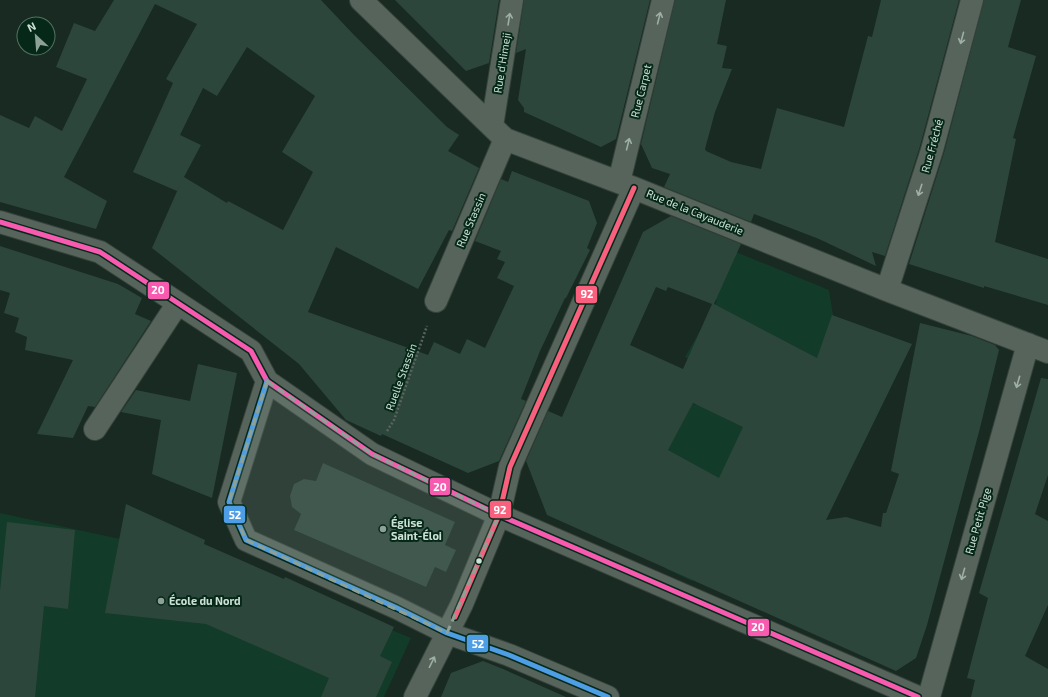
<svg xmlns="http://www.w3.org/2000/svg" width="1048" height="697" font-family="'Exo 2',sans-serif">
<rect width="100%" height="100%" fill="#182a21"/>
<!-- built -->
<path fill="#133b29" d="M736,252l93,38 4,25 -15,42 -103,177 -23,47 -26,-12 21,-46 -27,-77 27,-44 24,7 8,-30 -34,-22 32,-56 -42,-28z
M0,513l231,50 180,75 -27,59h-384z"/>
<!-- building -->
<path fill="#2d463c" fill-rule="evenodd" d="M114,0h207l33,35 93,92 12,8 -11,16 31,17 -27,63 -3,-1 -31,59 -82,-42 -28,65 120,43 6,-13 26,12 7,-15 18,9 29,-62 -17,-8 8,-16 -8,-3 4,-8 -26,-10 26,-62 7,3 4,-11 77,30 8,22 -10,25 3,2 -24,48h-1l-25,53 -19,48 5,2 -27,60 -31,12 -86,-39 -1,2 -35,-16 -47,-56 -147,-116 30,-68 -5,11 -44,-19 40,-89 -7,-4 31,-55 -42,-20 -91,173 43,24 -11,28 -96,-27v-87l29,13 6,-12 27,15 25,-52 -31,-12 18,-44 21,8zM247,47l68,49 -33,56 31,20 -30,58 -55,-29 -1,2 -43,-26 17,-32 -21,-10 23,-47 14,8z
M395,0h104l-10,63 -23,8z
M524,0h126l-34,139 -15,8 -77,-35v-4l-6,-8 8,-51 -10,4z
M675,0h51l-9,44 10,2 -5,22 10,1 -17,43 -10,37 1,2 25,11 30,7 16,-61 67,19 24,-91 4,1 9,-37h78l-39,146 -35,110 -13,-4 4,14 -57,-27 -65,-25 -3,8 -87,-35 6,-13 -18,-6 -11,-24z
M984,0h37l-13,47 28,9 -23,82 3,1 -21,103 53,17v46l-64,-19v2l-75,-24 35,-111z
M671,216l70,28 -27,60 103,54 15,-43 80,29 -86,176 20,-3 35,10 2,-14h3l13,-39 -8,-3 29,-148 52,13 23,9 4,5 -19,78 -53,197 -11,33 -20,13 -349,-156 -21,-54 22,-50 14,6 81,-185zM656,287l10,4 2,-4 44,17 -29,65 -53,-24zM693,403l50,24 -24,51 -51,-28z
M0,246l118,38 24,14 -7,16 16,7 -56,86 -7,-1 -15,32 -36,-4 36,-74 -48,-10 2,-13 -12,-5 4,-14 -15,-5 6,-20 -10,-3z
M198,364l39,9 -25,125 -60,-24 9,-54 -40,-8 15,-22 54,11z
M1041,378l7,1v96l-13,39 13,7v84l-23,51 23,13v28h-77l4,-17 -8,-2 21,-80 -9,-5z
M323,463l132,59 -10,23 11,5 -10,22 -11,-5 -9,20 -132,-57 7,-16 -9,-7 -2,-11 4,-12 10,-5 12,2z
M126,504l79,36 -1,4 80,35 1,-2 109,50 -14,29 12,6 -16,35h-55l8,-19 -123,-54 -101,-11z
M7,522l68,8 -7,79 -24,-3 -9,91h-35v-106z
M483,661l20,8 63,28h-125l10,-24z"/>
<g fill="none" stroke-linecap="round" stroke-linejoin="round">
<defs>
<path id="minor" d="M361,0l144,139 129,49 253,102 161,62
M492,126l20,-126
M619,182l44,-182
M0,222l100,30 151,99 16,30 105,73 127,61 419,182
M887,290l45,-140 40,-150
M436,301l69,-162
M267,381l-38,121 17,38 151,68 50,25 62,22 99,42
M95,429l83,-126
M415,697l47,-93 37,-89 11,-48 124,-279
M929,697l99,-353"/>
</defs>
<!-- minor casing -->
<use href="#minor" stroke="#36433c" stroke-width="24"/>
<!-- path -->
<path stroke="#59665e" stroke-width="2.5" stroke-dasharray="2 2" stroke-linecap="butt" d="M387,431l7,-11 33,-94"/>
<!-- minor -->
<use href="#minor" stroke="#56645c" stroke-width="22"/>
<defs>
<path id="bus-1" d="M0,222l100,30 151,99 16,30 105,73 127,61 419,182"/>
<path id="bus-2" d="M267,381l-38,121 17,38 151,68 50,25 62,22 99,42"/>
<path id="bus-3" d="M455,617l44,-102 11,-48 124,-279"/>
</defs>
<!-- bus-1 casing -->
<use href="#bus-1" stroke="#052819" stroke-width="8"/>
<!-- bus-2 casing -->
<use href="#bus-2" stroke="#052819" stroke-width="8"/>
<!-- bus-3 casing -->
<use href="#bus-3" stroke="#052819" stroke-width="8"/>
<!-- bus-1 -->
<use href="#bus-1" stroke="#f75aaf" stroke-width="5"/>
<!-- bus-2 -->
<use href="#bus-2" stroke="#4d9ee5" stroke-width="5"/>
<!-- bus-3 -->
<use href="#bus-3" stroke="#f8607d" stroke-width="5"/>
</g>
<!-- one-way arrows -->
<defs><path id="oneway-shaft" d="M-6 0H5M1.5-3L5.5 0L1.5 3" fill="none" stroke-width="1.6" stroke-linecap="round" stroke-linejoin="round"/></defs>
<g stroke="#9eafa5">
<use href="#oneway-shaft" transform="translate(659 18) rotate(-76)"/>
<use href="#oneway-shaft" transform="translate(509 19) rotate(-81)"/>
<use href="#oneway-shaft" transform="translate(962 38) rotate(105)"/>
<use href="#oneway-shaft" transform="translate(628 144) rotate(-76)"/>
<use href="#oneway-shaft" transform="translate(920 190) rotate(108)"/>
<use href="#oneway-shaft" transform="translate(1018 382) rotate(106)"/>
<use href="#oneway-shaft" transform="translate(963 574) rotate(106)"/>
<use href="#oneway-shaft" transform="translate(432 662) rotate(-64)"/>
</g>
<!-- marked area -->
<path fill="#8ea197" fill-opacity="0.2" stroke="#8ea197" stroke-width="3" stroke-dasharray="8 5" stroke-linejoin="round" d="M267,381l105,73 127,61 -52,118 -201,-93 -17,-38z"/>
<!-- markers -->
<g fill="#8ea197" stroke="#052819" stroke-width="1.5">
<circle cx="383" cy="529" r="4"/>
<circle cx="161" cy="601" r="4"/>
</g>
<circle fill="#cee1d6" stroke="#052819" stroke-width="1.5" cx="479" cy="561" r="3.5"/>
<g text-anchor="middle" stroke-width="4" stroke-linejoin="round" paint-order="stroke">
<!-- street labels -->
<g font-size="11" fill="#cee1d6" stroke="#052819">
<text transform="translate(502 63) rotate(-81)" y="4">Rue d'Himeji</text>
<text transform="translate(641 91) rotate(-76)" y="4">Rue Carpet</text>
<text transform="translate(932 146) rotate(-75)" y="4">Rue Fréché</text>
<text transform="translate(695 212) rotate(22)" y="4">Rue de la Cayauderie</text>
<text transform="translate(471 220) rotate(-67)" y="4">Rue Stassin</text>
<text transform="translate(401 377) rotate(-70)" y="4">Ruelle Stassin</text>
<text transform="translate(978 521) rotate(-74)" y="4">Rue Petit Pige</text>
</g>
<!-- poi labels -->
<g font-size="11" font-weight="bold" fill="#cee1d6" stroke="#052819" text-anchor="start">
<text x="391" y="527">Église<tspan x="391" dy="13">Saint-Éloi</tspan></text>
<text x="169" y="605">École du Nord</text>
</g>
</g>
<g stroke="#052819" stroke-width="1.5">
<rect x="147" y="281" width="23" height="19" rx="4" fill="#f75aaf"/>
<rect x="575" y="285" width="23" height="19" rx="4" fill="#f8607d"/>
<rect x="429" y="477" width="22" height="19" rx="4" fill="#f75aaf"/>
<rect x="489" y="500" width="23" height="19" rx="4" fill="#f8607d"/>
<rect x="223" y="505" width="23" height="19" rx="4" fill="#4d9ee5"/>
<rect x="747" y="618" width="23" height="19" rx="4" fill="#f75aaf"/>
<rect x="466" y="634" width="23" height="19" rx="4" fill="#4d9ee5"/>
</g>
<g font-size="11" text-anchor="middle" font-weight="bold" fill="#fff">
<text x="158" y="294">20</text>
<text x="587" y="298">92</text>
<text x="440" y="491">20</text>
<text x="500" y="514">92</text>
<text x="235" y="519">52</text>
<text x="758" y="631">20</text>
<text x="478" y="648">52</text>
</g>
<!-- north arrow -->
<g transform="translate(36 36) rotate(334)"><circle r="19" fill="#052819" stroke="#557265"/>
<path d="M0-3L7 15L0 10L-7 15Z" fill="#8ea197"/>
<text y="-6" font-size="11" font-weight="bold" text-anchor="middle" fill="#cee1d6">N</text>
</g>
</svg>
